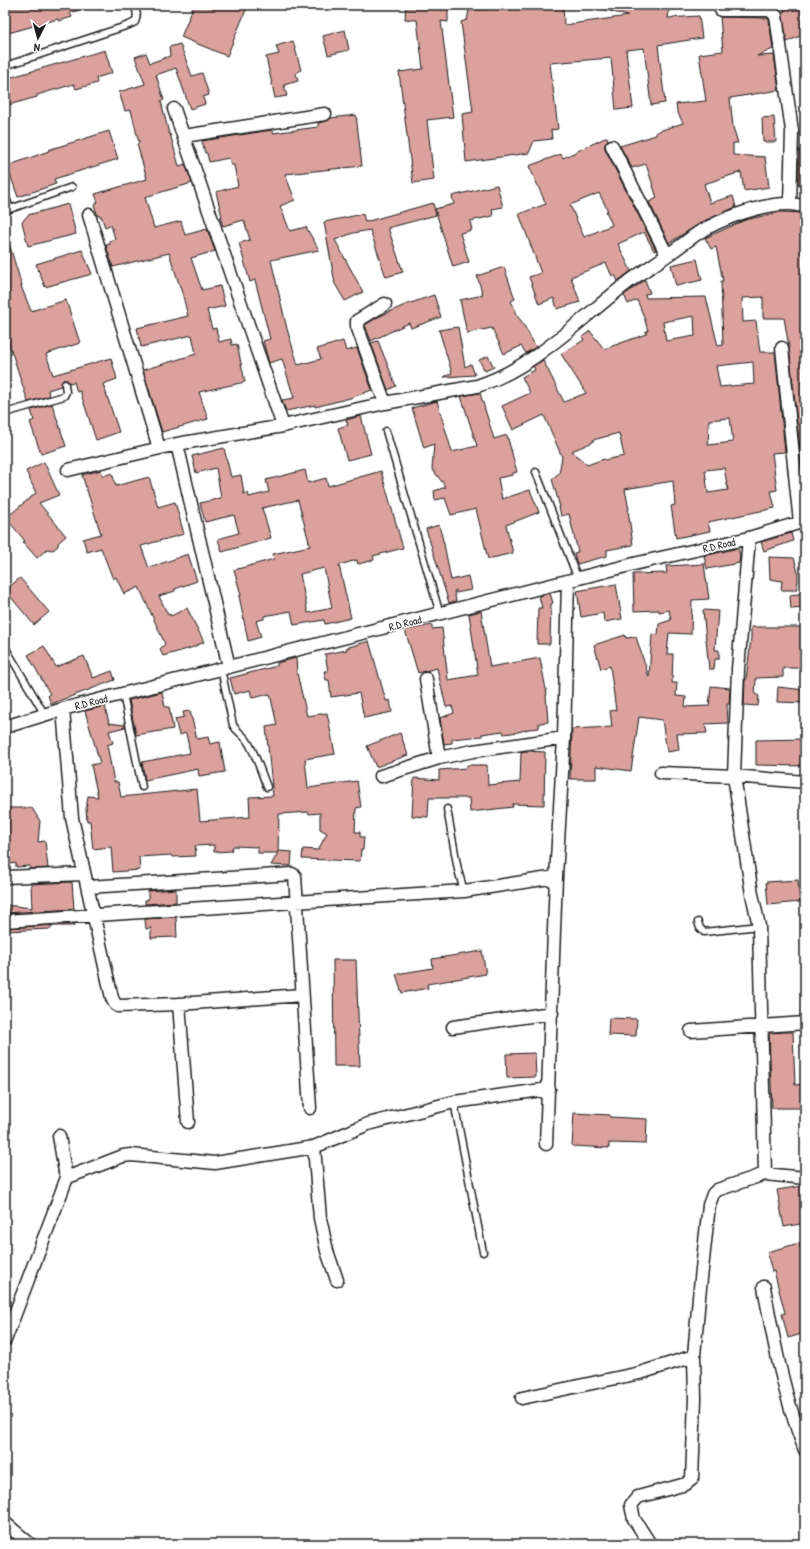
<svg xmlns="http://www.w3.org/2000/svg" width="810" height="1549" font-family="'Patrick Hand',sans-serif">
<rect width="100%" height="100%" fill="#fff"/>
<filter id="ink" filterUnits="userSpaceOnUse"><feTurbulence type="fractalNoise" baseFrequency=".025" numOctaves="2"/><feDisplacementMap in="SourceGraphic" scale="8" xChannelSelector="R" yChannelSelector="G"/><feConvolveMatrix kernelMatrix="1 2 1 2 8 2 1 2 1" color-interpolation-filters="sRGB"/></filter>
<g filter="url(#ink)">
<!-- building -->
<path fill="#dba19c" stroke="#1c1c1c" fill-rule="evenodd" d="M12,5h76v2l-18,6 2,4 -13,4 -1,-2 -53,15v-27z
M194,5h54l-21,51 -46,-19z
M406,5l42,3v14l-7,-1 12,96 -26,3 7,60 -21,3 -14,-111 24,-3 -6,-49 -12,-1z
M486,5h77l1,20 64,-9 -29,-8v-3h71l-2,13 31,-2 3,22 -44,7 7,58 -14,2 -7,-57 -18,2 7,58 -17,2 -5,-52 -61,5 8,66 -7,1 1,9 -18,2 -5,12 -63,9 -4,-48 11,-2 -12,-90 6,-2 2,-10 17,-1z
M783,5h22v9l-4,1 4,10v5l-4,2 1,3 -15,7 -5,-30 3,-1z
M720,17l47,1 2,2 4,29 -16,7 17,-1 5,35 -49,8 3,29 5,16h-5v12l32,2 4,30 -25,4 -3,-19 -37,12 6,19 23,-7 3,11 -32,14 -35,22 -20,-41 8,-4 -11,-34 -14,4 -12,-22 36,-11v-3l27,-9 -6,-12 -1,-7 30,-3 -7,-47 24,-3z
M345,30l4,20 -21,5 -5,-19z
M293,41l8,29 -5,3 2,8 -14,4 3,11 -12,2 -9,-41 13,-3 -3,-8z
M180,44l12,32 10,-3 7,22 -6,2 2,7 -15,5 -14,-41 -20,7 8,25 -3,1 8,33h1l9,32 6,-2 7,19 -47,14 9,31 27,-7 4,14 22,-6 8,22 -24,7 11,32 18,-4 5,20 -18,4 5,19 4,-1 3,14 12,-3 1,6 5,-1 8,38 -46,10 9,27 -46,13 -19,-62 53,-16 -4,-19 -51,12 -4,-19 51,-12 -5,-20 -14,-43 -56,14 -7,-22 4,-1 -1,-3 6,-2 -4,-14 -6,2 -4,-11h-3l-4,-11 4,-3 -3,-8 52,-15 -10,-35 2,-1 -8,-33 -6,1 -6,-19 26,-8 -10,-27 11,-4 4,10 20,-7 -1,-9z
M105,50l7,23 -16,5 1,5 -21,6 -2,-5 -37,11v2l-32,9v-27z
M356,115l6,51 -77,8 10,26 -15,6 10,25 16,-4 13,23 -48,10 16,69 11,36 23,-6 -4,-10 26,-8 3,10 11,-3 15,42 -22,8 -35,9v-2l-29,6 -4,-11 12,-2 -12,-39 -13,4 -6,-22 7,-2 -15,-59 -5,2 -11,-39 11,-3 -6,-20 -21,6 -3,-9h2l-6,-25 22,-6 -4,-21h-3l-2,-7 -20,4 -2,-9h-2l-3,-12 63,-10 8,-1v3l45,-6v-4l9,-2 4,-3z
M774,117l2,25h-13l-1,-24z
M109,131l9,28 -64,20 2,5 -38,13 -11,-31 42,-15 -1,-1z
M607,137l1,3 -3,5v4l51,101 -2,1 -10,-19 -26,12 13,27 -13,10 -3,-6 -3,1 -6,-13 -35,14 9,25 -23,7 -3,-11 -15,6 -10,-27 12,-4 -22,-59 27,-10 -17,-38 32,-12 2,4zM599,193l9,18h-2l6,14 -28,12 -14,-32z
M799,150l6,1v33h-7z
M497,185l6,22 -11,2 1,7 -23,5 2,9 -12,3 9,29 -16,5 -18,-58 19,-5 -2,-8z
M433,203l3,12 -48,13 15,44 -17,5 -16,-47 -17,3 -18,7 28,52 -18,9 -10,-17 -11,-62 39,-8 2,8z
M68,204l8,30 -48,12 -6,-24 6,-7z
M780,212l25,1v236l-5,1 -11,-103 -5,-29h-21v-21l-21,1 1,24 13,-1 4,31h15l10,100 -13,1 5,37 -6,1 4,17 -67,14 2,9 -34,7 -5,-32 4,-1 -2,-24 -48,8 4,21h-1l5,35 -26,5v6l-30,8 -3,-11 4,-1 -9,-38 -8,2 -2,-9h1l-8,-28 7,-6 3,-16 -18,-42 -31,15 -11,-24 28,-13 -8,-16 13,-7 -2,-4 10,-6 21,42 22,-9 -25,-39 23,-14 -2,-3 8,-6 14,18 42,-15v-3h2l-4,-14 -7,-17 -9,4 -4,-9 21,-15 5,13 -5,1 1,4 60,-1 12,49 5,-1 -2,-64h2l-7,-34 -5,2 -6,-11 40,-18zM694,316l1,20 -29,5 -3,-19zM753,362l1,22 -34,3 -4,-21zM730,418l3,24 -25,3 1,-25zM619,433l5,23 -19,4 -1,-1 -17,6 -15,-14 21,-9v-2zM724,468l4,22 -20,3 -3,-23z
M5,237h2l15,49h-1l10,25 35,-11 14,43 -34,11 7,21 58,-17 6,21 -14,5 16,48 -23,8 -16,-49 -3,1 -3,-10 -5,1 -2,-3h-4l-2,6 -13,4 1,6 -21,6 -23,-71z
M82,250l10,24 -47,13 -9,-23z
M697,259l5,21 -26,6 -5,-21z
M504,267l11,32 -4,2 4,8v4l7,9 14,25 -10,6 -5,-7 -17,8 -12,-26 -25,5 -7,-33 23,-5 -6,-19z
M434,295l7,22 -30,11 -2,-5 -38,18 -6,-16 13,-8 27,-12z
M458,327l7,40 6,-3 4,11 -31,2 8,-4 -13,-43z
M378,341l18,45 -8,4 -17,-47z
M488,356l6,11 -9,4 -6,-11z
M480,393l14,46 13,-4 10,37 -4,1v2l-15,3 4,21 28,-9 9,22 -33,13 7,28 -25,6 -12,-50 -25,6 -6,-17 -10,2 -1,-9 12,-4 -14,-18 2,-25 -10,4 -12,-40 25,-7 15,51 25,-6 -16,-50z
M52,404l14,42 -25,8 -11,-32 4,-2 -3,-10z
M361,416l10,38 -24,6 -9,-32 10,-3 -2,-5z
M224,448l7,29 10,-2 3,19 4,-1 1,4 20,-5 -3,-12 39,-10 3,13 18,-5 2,8 53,-15 22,77 -30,8 1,4 -16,4 -1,-4 -18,5 12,53 -26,6 -1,-4 -30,5 -3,-14 -27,5v3l-8,2 5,16 -13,4 -9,-45 2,-1 -7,-25 40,-11 -1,-5 37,-8 -12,-46 -36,8 9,30 -49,14 -4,-13 21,-6 -5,-18 -29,7 -5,-19 21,-5 -5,-30 -20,5 -4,-17zM324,568l8,40 -24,5 -8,-39z
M44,462l15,33 -20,8 27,33 -8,7v3l-5,4 -6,-1 -10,9 -14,-16 2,-1 -19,-23 30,-25 -10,-22z
M101,470l2,6 9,-3 4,13 33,-9 9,30 17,-5 9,32 -43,12 8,22 39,-14 9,27 -22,8v2l-16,5 9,19 2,-1 1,2 16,-8 17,34 -13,6 -28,8 -3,-7 5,-5 -26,-57 -15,7 -8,-17 -3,2 -12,-31 -14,4 -4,-13 18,-5 -19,-59z
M439,525l5,19 7,36 17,-4 3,14 -15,3v-3l-2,1 2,10 -7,2 -23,-74z
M791,533l2,8 -29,10 -3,-9z
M738,548l2,8 -1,7 -32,6 -3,-13z
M769,557l25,1 4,14v9l-2,9h-15l1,-9 -12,-2z
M704,564l5,35 -17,1 -1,34 -22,-1 -2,21h6l-1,29h5l-1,13 10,1 -1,10 24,-1 2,-20 19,2 -1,16h-2l1,19 -23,1 2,9 -30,1 2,16 -12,2 -5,-32 -23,-3 -8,54 -35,-5v13h-26l2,-50 40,-2 -2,-16 6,-1 -6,-44 -9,3 -7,-24 31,-10 1,3 10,-1 13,40 3,-43 6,1 1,-11 12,-4 -2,-10 -10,2v-2l-25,1 -1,-37 34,-1 -1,-7z
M20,578l29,34 -15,13 -29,-35z
M616,584l6,35 -18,3 -1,-9 -22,4 -4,-26z
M550,593l3,10 -2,1 -1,40h-13l1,-36h4l-3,-12z
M805,593v15l-14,1 -1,-14z
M703,610l15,1 -3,39h4v9h-4l-1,10h-5z
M481,611l9,56 50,-9 7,37h-1l2,27 -9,1v5l-10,1 -11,3 -14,2 -1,-3 -21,3v2l-30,3v4l-8,1 -4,-26 14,-5 -2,-7 -6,1 -9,-39 -19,5 -13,-43 27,-5v4l10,-1 6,52 30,-5 -9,-61z
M751,627h53l1,41h-22v9l-27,1 -1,16 4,2 -1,10 -14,-1 1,-26 1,1 5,-42z
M369,641l17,60 4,-1 2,12 -28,6 -5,-25 -28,4 -2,-17h-3l-2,-9h4l-3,-17 22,-4 -1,-2z
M44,646l12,21 28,-11 9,22 19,-7 3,9 -64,24 -3,-9 2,-1 -22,-39z
M296,658l1,15 10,43 20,-3 8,41 -30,5 3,29 49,-7 4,26 -5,1 -1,24h5v5h4l-1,13h-2l-1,11 -58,-2 1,-10 15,1 9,-17 -7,-4v-16l-11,1 -1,-2 -29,2 -1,39h-20v-6l-25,-1 -2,5 -17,1v-7l-19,1 1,10 -24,1 -1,-2 -32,2 1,13 -27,2 -2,-25 -18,2 -3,-28h-3l-1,-12 2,-13 10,1 -7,-32 9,-2 -15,-52 20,-5 4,17 16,2v2l-16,4 4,12 -6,2 7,37h4l3,15 76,-8 3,32 50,-4 -1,-20 24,-1 -7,-69 11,-2 -7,-31 -18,4 -2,-8 -16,4 -4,-16 47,-12v-3z
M778,687l27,3v13l-28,-1z
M162,692l3,15h4l4,22 -37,6 -7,-35z
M190,711l7,28 11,-2 2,7 10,-2 5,30 -26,4 -1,-7 -53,11 -3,-18 48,-9 -4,-20 -7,2 -4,-16 9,-2 -1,-5z
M400,733l8,22 -32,12 -9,-21z
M805,739v27l-49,-1v-25z
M525,751l20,1 -1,53 -32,-1 1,3 -43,5 -1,-14h-40l-1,19 -16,-1 2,-38 25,2v-10l28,-2v-3h20l1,20 32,-3 1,-30z
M5,808h27l8,13 -2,21 7,-1 3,27 -18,1v-3l-14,1v-4l-11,2z
M279,851l13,1 -1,14 -20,-1z
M798,880l2,22 -32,3 -2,-23z
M72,882l2,27 -69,4v-8l27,3 -1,-24z
M176,889v13l-31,2v-4h3v-9z
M176,917l1,20 -26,1v-10l-5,1 -1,-10z
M74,924v2h-23v3l-46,2v-3z
M482,951l4,23 -59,10 1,4 -26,5 -6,-19 37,-6 -1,-9z
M333,960h23l4,106h-26z
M609,1018l28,1 -1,17 -28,-1z
M786,1032h7l2,53 10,-1v24h-33l-3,-75z
M535,1053l1,24 -29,1 -1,-24z
M574,1113l36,2v2l37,2 -1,25 -37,-1v5l-37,-2z
M802,1186l3,21v16l-21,4 -7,-37z
M799,1243l6,23v67l-17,5 -6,-24 3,-1 -11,-42 -2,1 -5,-20z"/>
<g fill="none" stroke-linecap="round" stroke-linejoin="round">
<defs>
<path id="lane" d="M5,66l124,-41 6,-3c3,-7 2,-11 -2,-17
M5,195l5,14 62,-22
M5,413l59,-17 2,-4 -1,-8
M386,431l54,183
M536,472l42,107
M5,647l40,68
M221,669l12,56c4,7 11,10 15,17 8,13 13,30 19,45
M123,694l19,93
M447,809l11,61 6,21
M698,922l2,6 4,4 55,-6
M454,1102l29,150"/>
<path id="street" d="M721,10h49l6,6 16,115 -2,73
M174,109l109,317
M184,136l141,-22
M612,146l55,109
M89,215l70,233
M385,304l-28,17v5l28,77
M782,348l18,175
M177,444l52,223
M68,470l109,-26 106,-18 102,-23 92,-17c57,-18 103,-67 149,-102 14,-11 29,-20 43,-30 10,-7 19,-14 29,-21 23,-14 65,-30 92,-29 5,0 10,2 15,2
M749,538l-11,131 -4,107 18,118 7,32 6,248
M426,679l13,79
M63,709l9,109 40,180 3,6 3,2 61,-2 123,-9
M5,727l58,-18 575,-146 111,-25 56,-17
M661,773l73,3 71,6
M381,776l58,-18 34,-7 91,-13
M5,877l79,-3
M88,887l204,-13 3,2 15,232
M5,921l459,-30 92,-14
M179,1004l9,118
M453,1027l99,-14
M691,1031l114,-8
M59,1136l6,36 3,3
M546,1144l10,-267 8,-139 4,-157
M314,1147l6,71 7,33 10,29
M68,1175l3,1 52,-20 8,-1 84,8 99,-16 54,-23 86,-22 95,-13
M764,1287c10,56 20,110 41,163
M5,1340l63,-165
M522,1398l118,-25 54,-17
M5,1523l25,21
M650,1544l-16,-25 -3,-14 7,-8 48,-13 6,-5 3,-80 -1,-43 5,-59 10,-92 4,-11 4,-4 48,-16 40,4"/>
</defs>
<!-- lane casing -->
<use href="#lane" stroke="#1c1c1c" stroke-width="9"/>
<!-- street casing -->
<use href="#street" stroke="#1c1c1c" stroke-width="15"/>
<!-- lane -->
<use href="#lane" stroke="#fff" stroke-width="6"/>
<!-- street -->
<use href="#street" stroke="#fff" stroke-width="12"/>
</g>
</g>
<g text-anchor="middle" stroke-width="3" stroke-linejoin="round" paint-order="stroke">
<!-- street labels -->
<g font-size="11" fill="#1c1c1c" stroke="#fff">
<text transform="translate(719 545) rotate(-13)" y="4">R.D Road</text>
<text transform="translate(405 623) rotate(-14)" y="4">R.D Road</text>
<text transform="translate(91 702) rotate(-14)" y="4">R.D Road</text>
</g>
</g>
<!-- margin -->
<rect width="810" height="1549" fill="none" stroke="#fff" stroke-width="20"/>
<rect x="10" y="10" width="790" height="1529" fill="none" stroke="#1c1c1c" stroke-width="1.5" filter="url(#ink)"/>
<!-- north arrow -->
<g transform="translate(38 38) rotate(186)" stroke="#ffffff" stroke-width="3" paint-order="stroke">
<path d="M0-3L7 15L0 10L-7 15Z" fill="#1c1c1c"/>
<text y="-6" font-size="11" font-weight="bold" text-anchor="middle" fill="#1c1c1c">N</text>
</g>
</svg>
